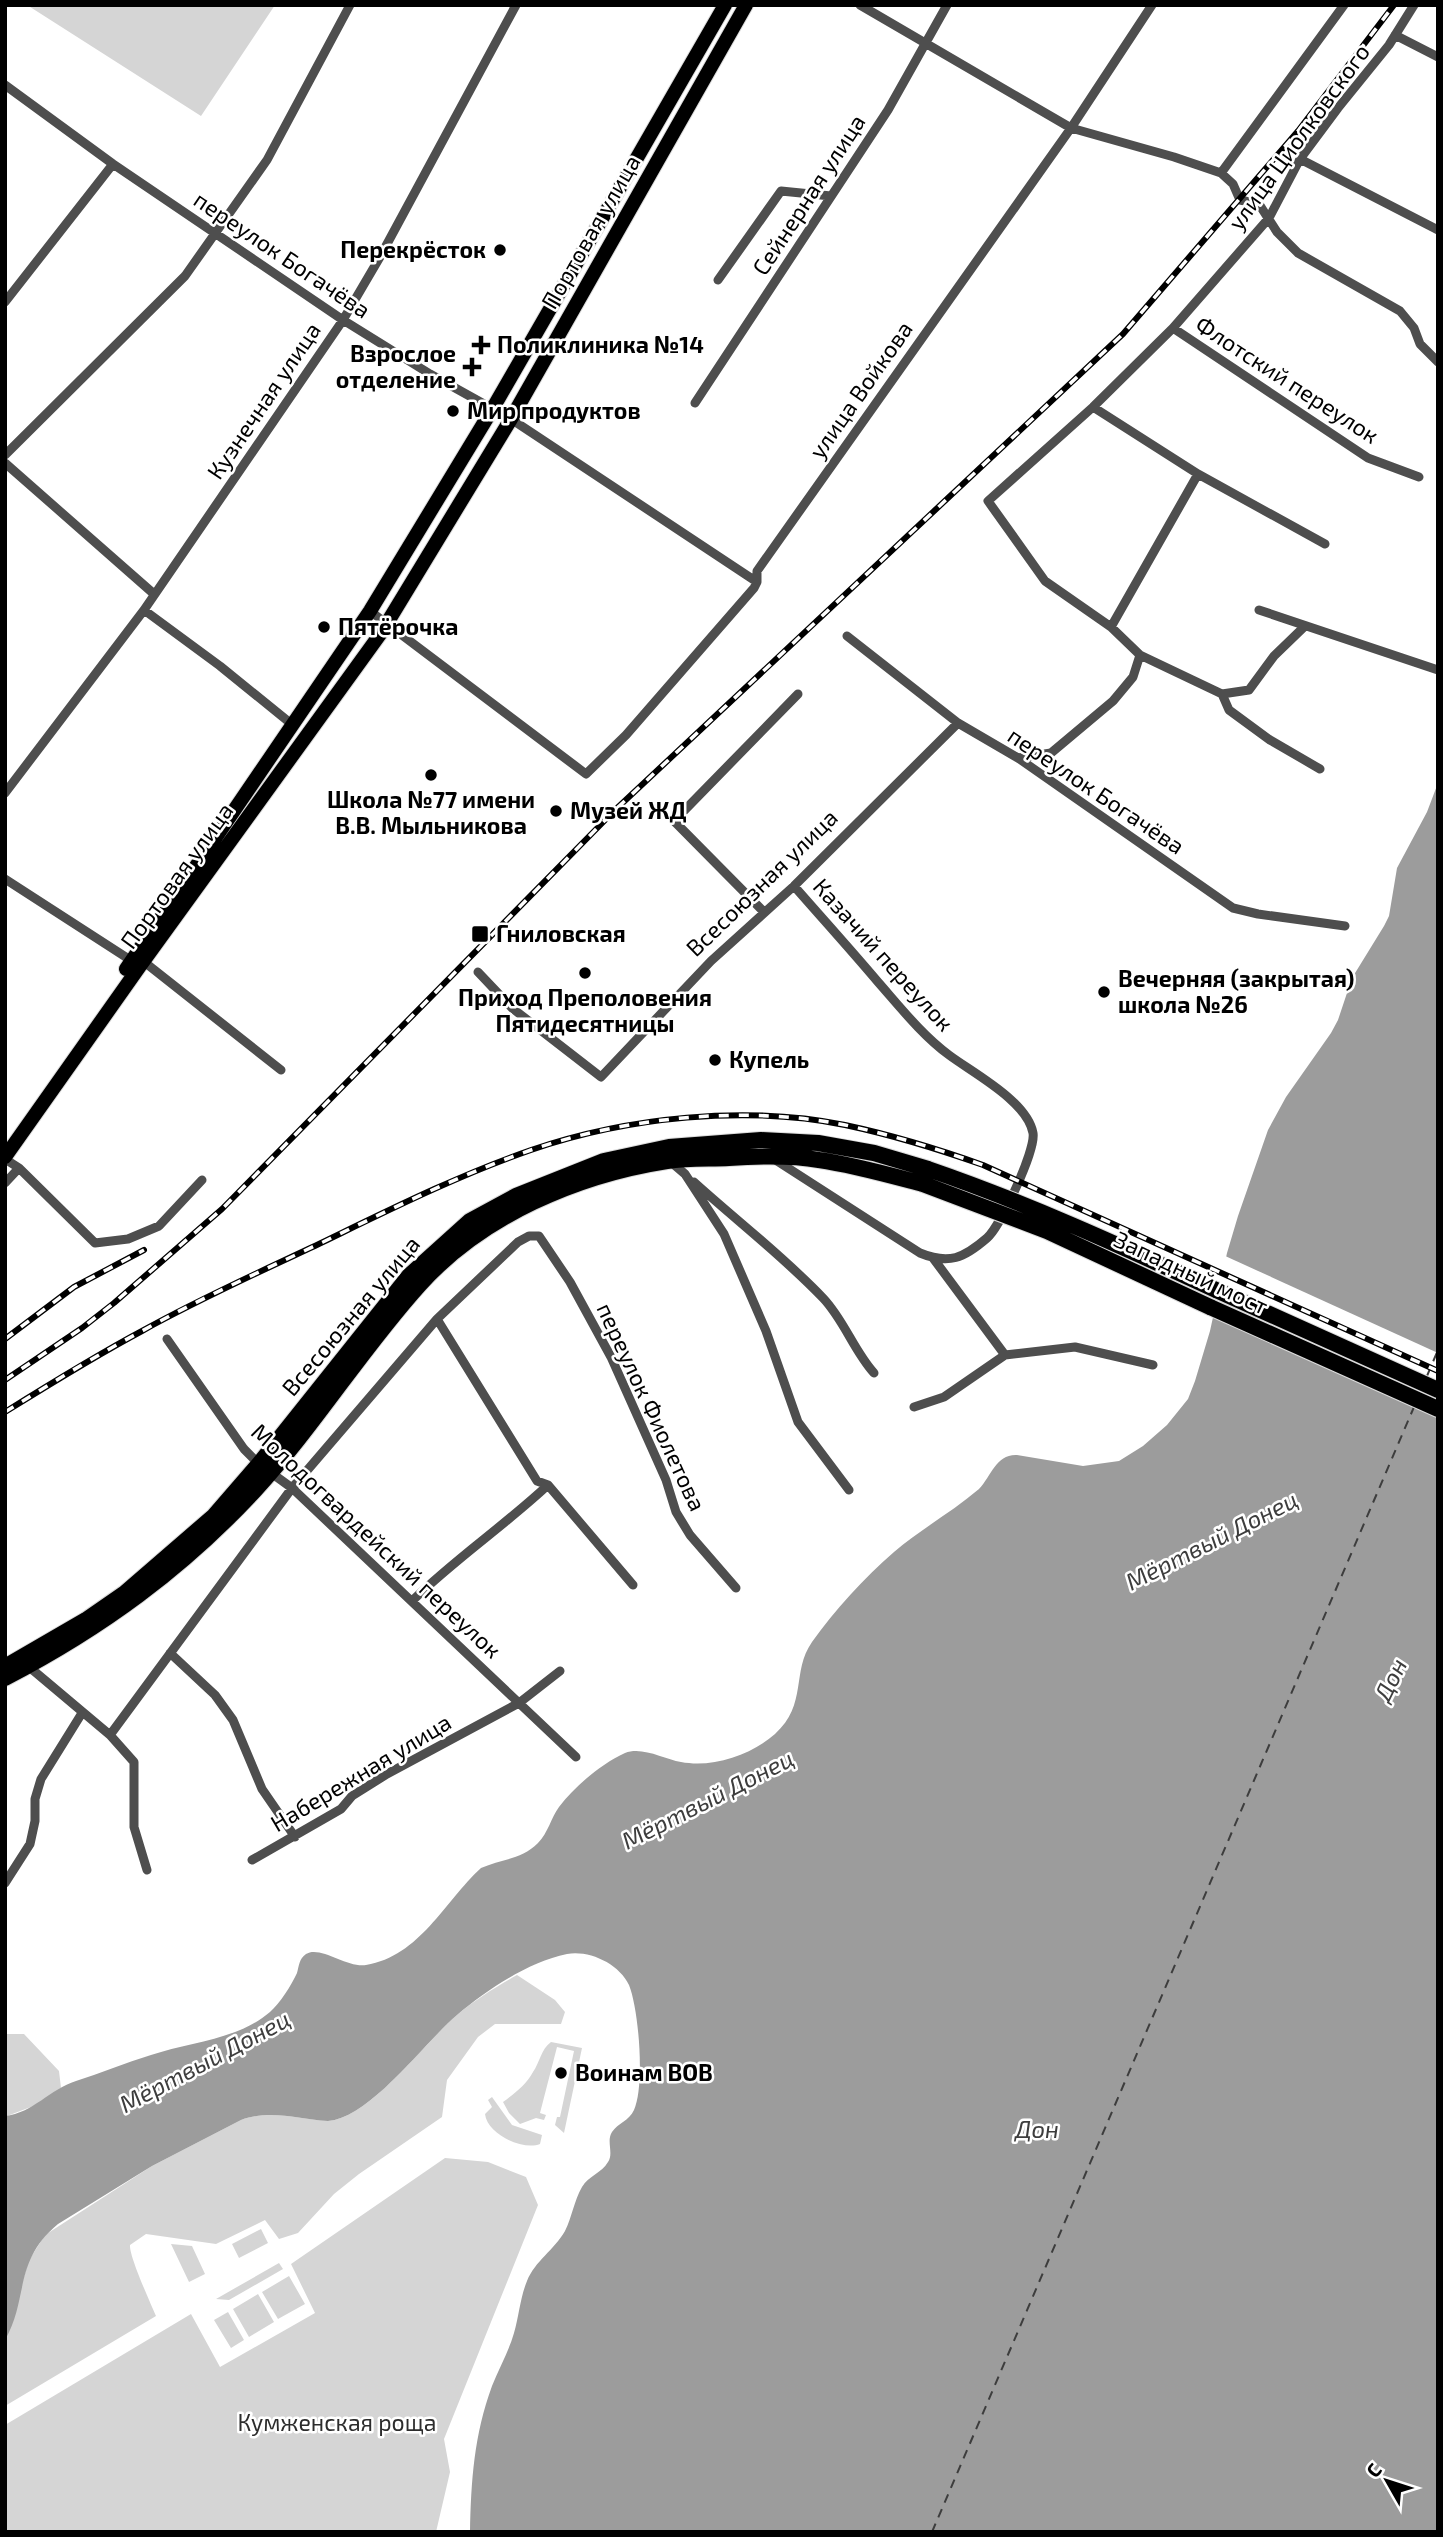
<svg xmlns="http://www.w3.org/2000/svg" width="1443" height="2537" font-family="'Exo 2',sans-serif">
<rect width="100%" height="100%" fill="#fff"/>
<!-- green -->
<path fill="#d5d5d5" d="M27,5h248l-74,111z
M517,1975l38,25 10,12 -4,12h-66l-17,13 -31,43 -5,37 -83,57 -25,20 -36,39 -19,6 -14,-19 -49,24 -70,-10 -16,11c-1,11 20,57 26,71l-151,90v-66l24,-80 16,-25 107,-69 89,-46c31,-11 55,-1 87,1 42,-3 97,-79 129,-106 19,-16 39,-28 60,-40z
M5,2034h19l35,37 2,17 -25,17 -29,11z
M551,2042l31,6 -18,85 -9,-8 2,-8h3l14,-66 -17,-4 -17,66 6,2 -2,5 -8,-2 -16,6 -11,-11 -6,-11c12,-9 23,-17 30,-30 7,-10 8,-23 18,-30z
M492,2097l20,28 30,10 -2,9c-17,7 -53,-10 -55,-30l7,-7 -4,-7z
M445,2158l43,4 38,15 12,28 -94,234 6,33 -14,60h-431v-107l186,-111 29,53 95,-54 -24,-49z
M261,2229l7,14 -29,15 -7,-14z
M171,2244l21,2 13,28 -16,8z
M279,2263l4,6 -54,31 -13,-1z
M289,2276l16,28 -27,15 -16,-27z
M258,2294l16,28 -25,15 -16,-28z
M228,2312l16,28 -13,8 -17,-28z"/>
<!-- water -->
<path fill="#9c9c9c" d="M1438,783v1749h-968c1,-51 4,-97 22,-146 7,-18 17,-35 22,-53 5,-17 6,-35 13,-52 8,-20 27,-31 38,-50 7,-14 9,-30 17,-44 6,-11 20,-14 26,-25 6,-9 -2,-21 4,-30 6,-9 17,-11 22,-22 11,-24 5,-100 -5,-125 -10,-21 -39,-35 -62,-31 -39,8 -80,36 -110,61 -33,28 -87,103 -129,106 -32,-2 -56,-12 -87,-1l-89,46 -94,58c-45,37 -29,74 -53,116v-224c28,-3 45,-27 71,-35 25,-8 49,-18 75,-26 39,-13 86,-15 119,-43 10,-9 21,-26 27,-39 2,-7 2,-14 9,-19 14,-9 41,14 60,11 54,-9 78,-63 115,-97 20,-9 40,-8 57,-25 10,-10 13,-25 21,-36 16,-21 42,-43 66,-54 17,-7 39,6 56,9 32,6 70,-7 94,-28 33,-30 16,-62 37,-92 23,-32 52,-64 82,-90 27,-23 58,-40 85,-63 13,-14 17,-35 38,-34l66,11 36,-5 24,-15 24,-21 21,-26 7,-18 15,-50 17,-78 11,-37 30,-86 18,-33 45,-64 7,-13 14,-42 32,-52 5,-10 8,-48 30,-56z"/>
<!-- pier -->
<path fill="#fff" d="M1223,1255l215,98v65l-228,-103z"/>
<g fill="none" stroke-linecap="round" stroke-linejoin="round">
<!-- ferry -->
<path stroke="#3d3d3d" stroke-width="2" stroke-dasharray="9 7" stroke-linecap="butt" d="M1427,1376l11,-26
M932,2532l482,-1125"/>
<defs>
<path id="primary" d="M126,969l244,-358 123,-203 232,-403
M5,1157l135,-191 241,-333 130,-214 235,-414"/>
<path id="highway" d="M1216,1290l222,100
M1210,1307l228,102
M5,1667l81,-47 39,-27 89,-77 45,-52 150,-188 61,-55 46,-25 88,-35 65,-14 92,-7 57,3 56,10 54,16
M5,1678c96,-50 177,-109 250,-188 60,-65 106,-141 165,-206 63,-69 157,-109 247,-123 21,-3 42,-2 62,-3 30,-2 61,-3 90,2 35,5 70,15 104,24"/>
</defs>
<!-- primary casing -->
<use href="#primary" stroke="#dbdbdb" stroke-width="16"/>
<!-- highway casing -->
<use href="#highway" stroke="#dbdbdb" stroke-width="18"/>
<!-- street -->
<path stroke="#4e4e4e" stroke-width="9" d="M860,5l211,123 103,29 47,16 12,11 7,16 19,4 18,28 21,21 102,58 14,17 6,16 18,18
M1395,35l43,22
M5,85l108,79 230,156 87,54 81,45 246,163
M1300,159l138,71
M1221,173l123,-168
M718,280l63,-89 50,5
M5,302l108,-138
M1173,328l195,130 51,19
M695,403l193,-293 59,-105
M1093,407l105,67 127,70
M5,455l180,-179 82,-116 83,-155
M5,463l149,131
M144,610l76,56 74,60
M1259,610l179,60
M370,611l216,163 40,-39 128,-147 3,-6v-11l314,-443 81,-123
M1111,627l87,-153
M847,636l111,87 60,35 215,150 25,6 87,12
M1222,694l27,-4 25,-34 31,-30
M1018,758l33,-5 62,-52 20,-24 7,-22
M1320,769l-50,-29 -41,-30 -7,-16 -82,-39 -29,-28 -66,-46 -57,-80 105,-94 80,-79 96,-110 31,-59 38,-51 51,-63 25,-40
M5,793l139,-183 199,-290 37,-63 136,-252
M5,879l130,84
M764,912l-90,-91 124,-127
M143,961l138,109
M478,972l34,36 89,69 110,-116 83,-75 164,-163
M5,1159l14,9 76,75 33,-4 31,-13 43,-46
M774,1159l146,94c29,12 44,5 67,-15 13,-11 49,-88 46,-105 -6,-32 -60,-60 -84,-78 -27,-20 -49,-48 -71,-73 -27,-32 -56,-64 -84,-96
M671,1162l14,12 39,60 42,97 32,91 51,68
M694,1182c43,39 89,74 129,116 21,22 31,53 51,75
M5,1183l14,-15
M933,1258l72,97
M437,1319l100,162 11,4 85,100
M167,1339l77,110 15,15 33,24 284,269
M914,1407l30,-10 61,-42 70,-8 78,18
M412,1601c43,-42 92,-75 136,-116
M170,1653l45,42 18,25 29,69 33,48
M28,1666l82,69 24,27v65l13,43
M110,1735l182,-247 145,-169 81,-77 11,-6h10l31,46 41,75 55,123 10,32 14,23 46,53
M252,1860l89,-51 11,-13 35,-22 132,-71 41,-32
M5,1883l25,-39 5,-23v-22l6,-20 41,-66"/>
<!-- primary -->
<use href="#primary" stroke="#000" stroke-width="14"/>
<!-- highway -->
<use href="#highway" stroke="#000" stroke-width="16"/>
<defs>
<path id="rail" d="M5,1339l69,-52 70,-37
M5,1380l77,-52 32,-25 108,-94 393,-399 508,-476 175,-203 96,-126
M5,1412c45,-28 90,-56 137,-81 59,-33 120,-60 181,-89 68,-33 136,-67 208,-92 96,-33 215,-45 314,-25 47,10 93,24 138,40l455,206"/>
</defs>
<!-- rail casing -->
<use href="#rail" stroke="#000" stroke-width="6"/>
<!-- rail -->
<use href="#rail" stroke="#fff" stroke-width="3.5" stroke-dasharray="10" stroke-linecap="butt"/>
<defs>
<path id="highway-bridge" d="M928,1169c99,34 193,77 288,121
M923,1184l124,47 163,76"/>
</defs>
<!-- highway-bridge casing -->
<use href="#highway-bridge" stroke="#dbdbdb" stroke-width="18" stroke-linecap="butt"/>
<!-- highway-bridge -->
<use href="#highway-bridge" stroke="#000" stroke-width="16"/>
</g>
<!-- markers -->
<g fill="#000" stroke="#fff" stroke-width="2.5">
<circle cx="500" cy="250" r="7"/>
<path d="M477.5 334.5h7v7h7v7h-7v7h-7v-7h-7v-7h7z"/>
<path d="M468.5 356.5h7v7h7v7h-7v7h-7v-7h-7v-7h7z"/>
<circle cx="453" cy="411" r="7"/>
<circle cx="324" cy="627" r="7"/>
<circle cx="431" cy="775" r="7"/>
<circle cx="556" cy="811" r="7"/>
<rect x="471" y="925" width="18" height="18" rx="3.5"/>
<circle cx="585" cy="973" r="7"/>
<circle cx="1104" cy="992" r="7"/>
<circle cx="715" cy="1060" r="7"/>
<circle cx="561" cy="2073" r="7"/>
</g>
<g text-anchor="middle" stroke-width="5" stroke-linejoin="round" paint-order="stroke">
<!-- street labels -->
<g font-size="23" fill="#000" stroke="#fff">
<text transform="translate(1299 137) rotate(-54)" y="8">улица Циолковского</text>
<text transform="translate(809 195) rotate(-57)" y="8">Сейнерная улица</text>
<text transform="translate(591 232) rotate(-60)" y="8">Портовая улица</text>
<text transform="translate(282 255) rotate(34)" y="8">переулок Богачёва</text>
<text transform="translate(1287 380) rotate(33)" y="8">Флотский переулок</text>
<text transform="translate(861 390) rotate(-55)" y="8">улица Войкова</text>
<text transform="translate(264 401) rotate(-56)" y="8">Кузнечная улица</text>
<text transform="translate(1096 791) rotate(34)" y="8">переулок Богачёва</text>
<text transform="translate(177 876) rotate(-54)" y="8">Портовая улица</text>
<text transform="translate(762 883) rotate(-44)" y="8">Всесоюзная улица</text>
<text transform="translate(883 955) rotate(48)" y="8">Казачий переулок</text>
<text transform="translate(1191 1273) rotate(25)" y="8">Западный мост</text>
<text transform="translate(351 1316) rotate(-50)" y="8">Всесоюзная улица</text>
<text transform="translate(651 1407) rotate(65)" y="8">переулок Фиолетова</text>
<text transform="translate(376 1541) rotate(43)" y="8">Молодогвардейский переулок</text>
<text transform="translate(361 1773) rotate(-31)" y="8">Набережная улица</text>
</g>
<!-- poi labels -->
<g font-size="23" font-weight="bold" fill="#000" stroke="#fff" text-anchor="start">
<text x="486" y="258" text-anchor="end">Перекрёсток</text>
<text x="497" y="353">Поликлиника №14</text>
<text x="456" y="362" text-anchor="end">Взрослое<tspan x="456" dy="26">отделение</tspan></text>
<text x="467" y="419">Мир продуктов</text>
<text x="338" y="635">Пятёрочка</text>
<text x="431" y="808" text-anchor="middle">Школа №77 имени<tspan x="431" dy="26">В.В. Мыльникова</tspan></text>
<text x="570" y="819">Музей ЖД</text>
<text x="496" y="942">Гниловская</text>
<text x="1118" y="987">Вечерняя (закрытая)<tspan x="1118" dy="26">школа №26</tspan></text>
<text x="585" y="1006" text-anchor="middle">Приход Преполовения<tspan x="585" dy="26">Пятидесятницы</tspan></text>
<text x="729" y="1068">Купель</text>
<text x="575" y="2081">Воинам ВОВ</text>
</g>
<!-- park labels -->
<g font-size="23" fill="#2c2c2c" stroke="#fff">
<text x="337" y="2431">Кумженская роща</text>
</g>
<!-- water labels -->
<g font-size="24" font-style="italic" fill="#3d3d3d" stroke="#fff">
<text transform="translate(1212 1541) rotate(-27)" y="8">Мёртвый Донец</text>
<text transform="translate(1391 1680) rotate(-64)" y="8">Дон</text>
<text transform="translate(708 1800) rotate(-27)" y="8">Мёртвый Донец</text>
<text transform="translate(205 2062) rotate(-28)" y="8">Мёртвый Донец</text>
<text x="1037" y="2138">Дон</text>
</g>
</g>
<!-- border -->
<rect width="1443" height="2537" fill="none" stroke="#000000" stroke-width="14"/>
<!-- north arrow -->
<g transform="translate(1387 2481) rotate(309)" stroke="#ffffff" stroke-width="5" paint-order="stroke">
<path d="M0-5L12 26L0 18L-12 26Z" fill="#000000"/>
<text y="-10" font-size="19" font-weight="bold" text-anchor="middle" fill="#000000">С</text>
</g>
</svg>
